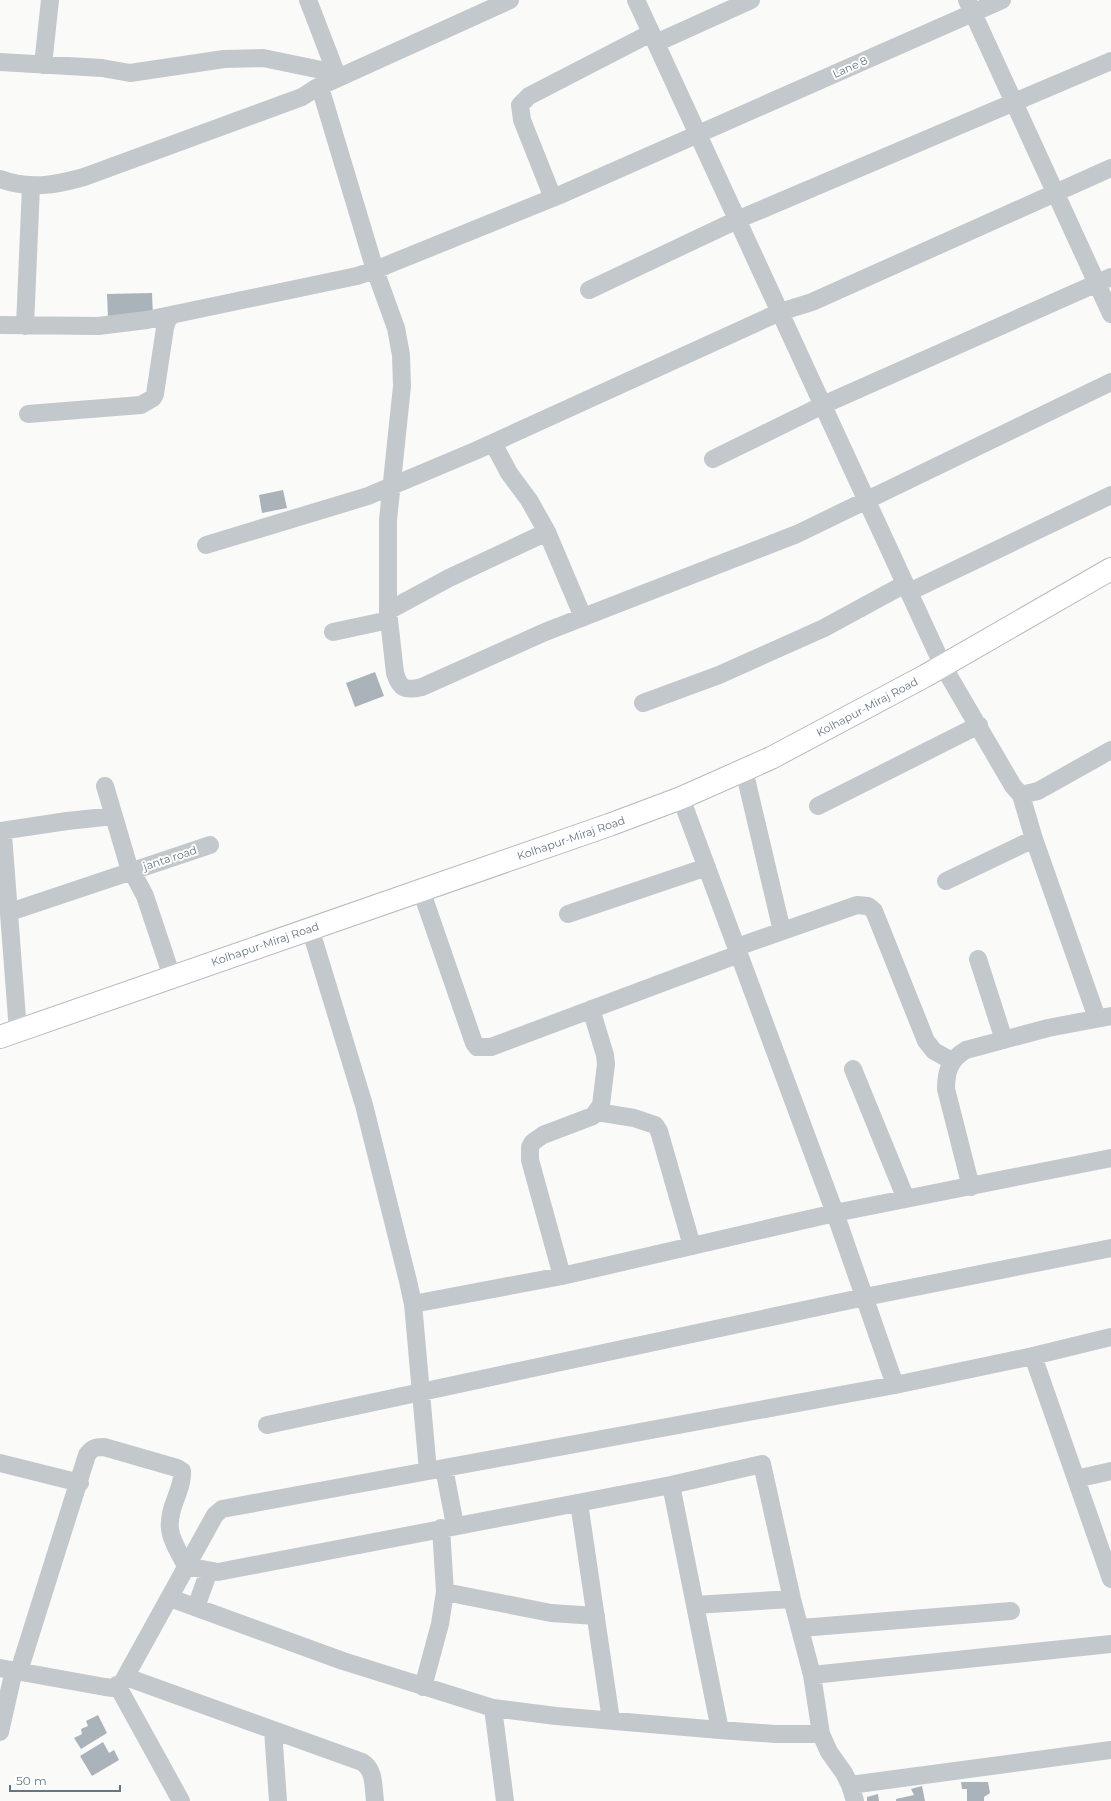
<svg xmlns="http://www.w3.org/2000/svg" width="1111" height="1801" font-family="Montserrat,sans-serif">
<rect width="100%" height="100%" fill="#fafaf8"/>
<!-- building -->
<path fill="#aab3b9" d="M152,293l1,24 -45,1 -1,-24z
M283,490l4,18 -25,5 -3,-18z
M375,672l9,24 -29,11 -9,-24z
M98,1715l9,18 -26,16 -7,-11 8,-4 -1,-5 7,-3 -2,-5z
M103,1742l6,11 5,-3 5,10 -27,16 -12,-20z
M961,1782h27l2,11 -6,4v4h-17v-12h-5z
M922,1786l3,15h-29v-2l18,-4 -3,-6z
M878,1794l1,7h-12v-4z"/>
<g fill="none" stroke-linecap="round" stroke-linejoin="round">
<defs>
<path id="highway" d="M0,1037l609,-212 72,-27 90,-40 154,-82 186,-107"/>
</defs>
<!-- highway casing -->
<use href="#highway" stroke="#b4b9bd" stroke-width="24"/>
<!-- minor -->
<path stroke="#c3c8cc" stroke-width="18" d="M308,0l30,78
M636,0l307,666 70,120 8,9 17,-4 73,-41
M967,0l144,314
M656,43l95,-43
M0,62l102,6 28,5 94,-14 39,-1 73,15
M43,65l7,-65
M320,87l55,183 21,58 5,27 1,31 -14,134v91l7,62c5,16 10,18 27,14l123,-55 252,-98 314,-152
M0,179c28,11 56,6 84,-2l218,-80 14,-9 194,-88
M553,198l-31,-78 -2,-15 9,-9 122,-63
M589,290l148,-70 374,-159
M0,325l98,1 49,-6 210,-44 18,-6 185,-75 442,-195
M25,326l6,-140
M28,414l113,-9 12,-7 2,-4 10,-66 2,-7 4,-5
M493,443l16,30 20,27 18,32 36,85
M713,459l110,-54 288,-128
M206,545l162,-49 107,-45 305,-139 32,-10 299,-134
M909,592l202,-97
M388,611l61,-33 98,-46
M333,632l56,-12
M643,703l76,-28 105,-47 81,-44
M744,770l38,161
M105,786l23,78 17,32 27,81
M1021,795l13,44 63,179
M681,798l154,415 60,172 138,-29 78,223
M818,806l161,-81
M0,831l3,4 15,196
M0,831l67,-10 47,-5
M946,881l88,-42
M421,890l53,153 3,4h14l248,-93
M10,912l200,-67
M568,914l139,-47
M310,928l54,177 44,176 5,23 15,167
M737,947l120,-42 11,1 6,5 52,130 8,10 18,10
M978,959l26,81
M853,1069l53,130
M597,1112l37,6 21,7 4,6 33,115
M971,1187l-25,-98c0,-18 4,-30 20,-39l82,-22 63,-12
M562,1276l-32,-116v-13l3,-5 10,-7 50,-19 8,-11 5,-41 -1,-9 -14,-46
M413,1304l149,-28 273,-63 276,-55
M1033,1356l78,-19
M267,1425l598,-128 246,-49
M0,1463l80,20
M444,1468l11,57
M1076,1479l35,-8
M671,1485l49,245
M579,1503l32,217
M445,1592l106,21 45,3
M170,1598l173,63 150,47 63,8 164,14 55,4h46
M695,1605l97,-6
M196,1607l13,-36
M801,1628l210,-17
M0,1668l105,19 8,1 9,-5 93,-168 7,-6 673,-124
M19,1671l68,-216c5,-7 8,-8 17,-8l73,21 5,3c1,10 -3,18 -6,27 -13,32 -4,41 10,68l32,6 453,-87 91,-21 30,135 20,76 9,59 8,18 15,21 6,12 5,16
M812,1675l299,-31
M126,1677l236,85c13,8 11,24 13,39
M117,1685l64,116
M423,1687l17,-63 5,-32 -4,-64
M493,1708l12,93
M273,1730l5,71
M0,1732l14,-62
M850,1785l261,-35"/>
<!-- highway -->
<use href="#highway" stroke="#fff" stroke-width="22"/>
</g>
<g text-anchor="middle" stroke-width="4" stroke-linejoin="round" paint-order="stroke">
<!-- street labels -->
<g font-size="11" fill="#657683" stroke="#fff">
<text transform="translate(850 67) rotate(-24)" y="4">Lane 8</text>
<text transform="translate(867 707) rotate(-28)" y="4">Kolhapur-Miraj Road</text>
<text transform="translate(571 838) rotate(-19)" y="4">Kolhapur-Miraj Road</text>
<text transform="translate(170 858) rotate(-18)" y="4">janta road</text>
<text transform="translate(265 944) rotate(-19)" y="4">Kolhapur-Miraj Road</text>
</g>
</g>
<!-- scale -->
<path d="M10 1785v6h110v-6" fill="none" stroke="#657683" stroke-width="2"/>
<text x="16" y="1785" font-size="12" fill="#657683" stroke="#ffffff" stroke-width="3" paint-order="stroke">50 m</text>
</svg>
